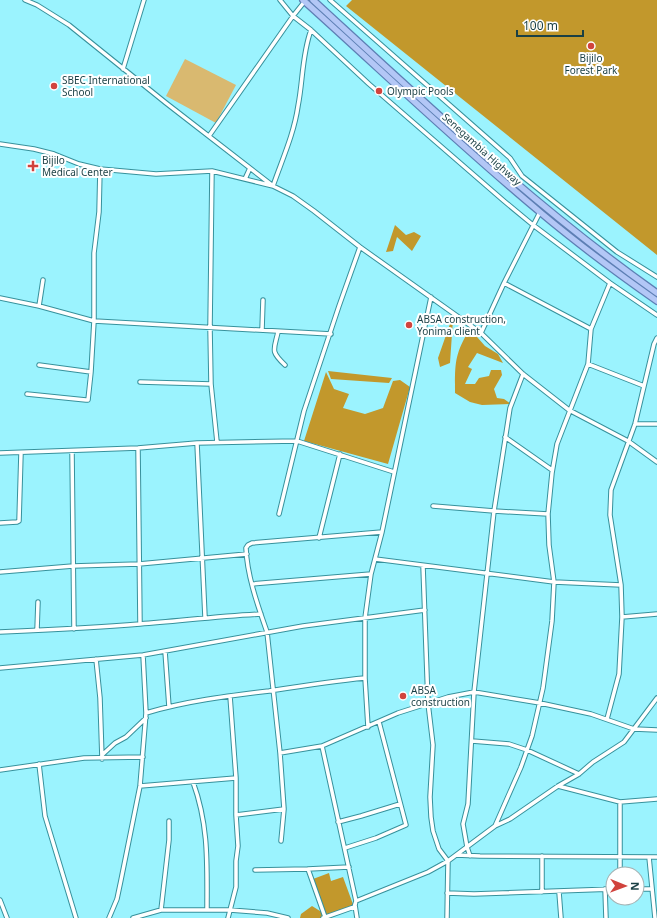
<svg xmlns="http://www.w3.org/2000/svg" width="657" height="918" font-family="'Noto Sans',sans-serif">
<rect width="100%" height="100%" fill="#9bf3fe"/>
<!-- green -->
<path fill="#d9b970" d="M185,59l51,26 -20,38 -50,-27z"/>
<!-- forest -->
<path fill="#c2982c" d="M352,0h305v255l-311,-249z
M395,225l11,10 8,-3 7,4 -9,15 -15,-14 -4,14 -7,1z
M453,319l-3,44 -10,4 -2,-9 13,-37z
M470,329l15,17 13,8 5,9 -26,-10 -9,14 4,2 -7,15h10l4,-6 10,-2 2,-6h10l1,5 -8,14 3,9 7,1 7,5 -29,1 -12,-3 -15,-9c0,-28 -1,-39 15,-64z
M328,371l64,7 -3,5 -58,-4z
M326,372l8,17 15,5 -6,14 22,6 18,-6 10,-27 7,-1 10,7 -22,77 -84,-23z
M329,873l2,8 12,-4 11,30 -30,11h-24l1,-4 11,-8 8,5 4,-3 -11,-29z"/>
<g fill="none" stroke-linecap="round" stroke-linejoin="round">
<defs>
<path id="street" d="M25,0l12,5 32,20 97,78 107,83 20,10 21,15 46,36 121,86 42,41 46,36 59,31 29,21
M280,0l13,16 18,14 58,54 135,117 29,24 77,58 47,32
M330,0l180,158 12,18 95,76 40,25
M123,69l21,-69
M209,136l84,-120 12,-15
M0,144l34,5 20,5 25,10 21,5 56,5 56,-3 61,15c9,-26 21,-52 25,-80 5,-25 4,-52 13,-76
M212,171l-2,157 1,56 6,58
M245,179l5,-11
M504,283l87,46
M0,298l39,8 55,15v-68l5,-41 1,-43
M39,306l4,-26
M262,330l1,-30
M278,332c-4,18 -8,19 7,33
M481,333l23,-50 36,-71
M588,364l56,22
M91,372l3,-51 237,13
M140,382l71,2
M27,394l59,6h2l3,-28 -52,-7
M635,424h22
M505,437l47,33
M197,443l100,-2 97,31
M138,448l2,176
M72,451l2,178
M0,453l138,-5 59,-5 8,174
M433,506l61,5 54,3
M279,514l25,-103 35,-105 21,-59
M0,523l17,-1 2,-1 2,-68
M319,538l21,-84
M375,559l179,23 67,3
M423,566l5,137 5,42 -3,52 1,20 2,14 6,18 9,12 -1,57
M0,572l73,-6 66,-2 108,-10
M252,584l119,-10
M622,617l35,-3
M37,630l1,-28
M0,632c47,-2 93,-4 140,-8 40,-3 80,-8 121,-10
M165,651l4,56
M143,655l3,58
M96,659l4,39 2,61
M0,668l143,-13 160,-29 122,-16
M607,719l12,-45 3,-57 -1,-32 -11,-70 1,-25 24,-66 19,-80 3,-6
M368,727l-3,-49v-60l6,-44 11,-42 49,-235
M472,741l37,3 18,6 52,24
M322,746l34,155 -1,4 2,13
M280,753l42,-7 76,-33 50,-16 26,-5 66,11 51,11 43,15 23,1
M102,755l13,-12 11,-6 20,-19
M39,764l6,52 31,102
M0,770l84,-12 59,-1
M193,782c16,44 14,82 14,128
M140,786l96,-8
M558,786l62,16 37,-3
M620,802v72
M236,815l48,-6
M338,822l23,-6 39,-12
M495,826l26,-59 11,-31 11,-48 9,-67 2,-39 -5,-37 -1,-31 4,-41 5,-29 31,-80 3,-35 19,-46
M281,841l3,-32 -4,-56 -13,-121c-9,-26 -20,-56 -21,-84l2,-3 4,-2 130,-11
M345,848l31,-10 30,-13 -27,-103
M456,855l24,1 177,1
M470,856l-3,-9 -4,-23 5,-20 6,-112 20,-181 16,-103 13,-34
M649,857l6,61
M308,869l41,-2
M255,870l53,-1 17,48
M605,889l1,29
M637,889h15
M542,892v-36
M559,892l2,26
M447,893l27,1 139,-5
M0,900l7,18
M161,910l8,-70v-19
M109,918l8,-19 4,-19 19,-94 6,-73c40,-12 82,-17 123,-22 32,-5 64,-10 96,-13
M133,918l28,-8h69l37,3 21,5
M228,918l8,-31v-26l2,-15 -2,-31v-37l-6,-82
M323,918l31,-11 2,-6 72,-29 20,-11 47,-35 15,-7 48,-33 21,-12 14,-12 31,-20 33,-44"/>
<path id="primary" d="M303,0c79,71 156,145 238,213 37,31 76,60 116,88
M313,0c111,102 221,206 344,293"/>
</defs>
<!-- street casing -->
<use href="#street" stroke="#37919c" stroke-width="5.5"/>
<!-- primary casing -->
<use href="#primary" stroke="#5d7fb4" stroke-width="8"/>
<!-- street -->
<use href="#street" stroke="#fff" stroke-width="3.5"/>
<!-- primary -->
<use href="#primary" stroke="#b3c7f6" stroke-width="5.5"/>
</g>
<!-- markers -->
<g fill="#d1433d" stroke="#fff" stroke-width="1.5">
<circle cx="591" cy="46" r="4"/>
<circle cx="54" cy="86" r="4"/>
<circle cx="379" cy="91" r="4"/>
<path d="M31 160h4v4h4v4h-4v4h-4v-4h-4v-4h4z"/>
<circle cx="409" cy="325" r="4"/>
<circle cx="403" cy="696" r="4"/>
</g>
<g text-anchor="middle" stroke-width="4" stroke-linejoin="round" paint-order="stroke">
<!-- poi labels -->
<g font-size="10" fill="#1a3f44" stroke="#fff" text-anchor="start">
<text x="591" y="62" text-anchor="middle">Bijilo<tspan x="591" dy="12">Forest Park</tspan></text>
<text x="62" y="84">SBEC International<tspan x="62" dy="12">School</tspan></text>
<text x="387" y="95">Olympic Pools</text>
<text x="42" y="164">Bijilo<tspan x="42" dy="12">Medical Center</tspan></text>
<text x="417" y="323">ABSA construction,<tspan x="417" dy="12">Yonima client</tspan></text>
<text x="411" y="694">ABSA<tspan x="411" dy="12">construction</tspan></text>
</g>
<!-- street labels -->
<g font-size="10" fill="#1a3f44" stroke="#fff">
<text transform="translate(482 149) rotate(42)" y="4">Senegambia Highway</text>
</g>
</g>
<!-- north arrow -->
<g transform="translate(625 886) rotate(91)"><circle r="19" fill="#ffffff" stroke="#a3b2b4"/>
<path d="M0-3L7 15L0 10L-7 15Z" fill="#d1433d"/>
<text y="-6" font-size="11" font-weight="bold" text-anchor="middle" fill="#1a3f44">N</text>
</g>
<!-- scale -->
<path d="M517 30v6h66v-6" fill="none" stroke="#1a3f44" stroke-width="2"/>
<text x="523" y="30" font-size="12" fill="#1a3f44" stroke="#ffffff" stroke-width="3" paint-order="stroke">100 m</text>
</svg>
